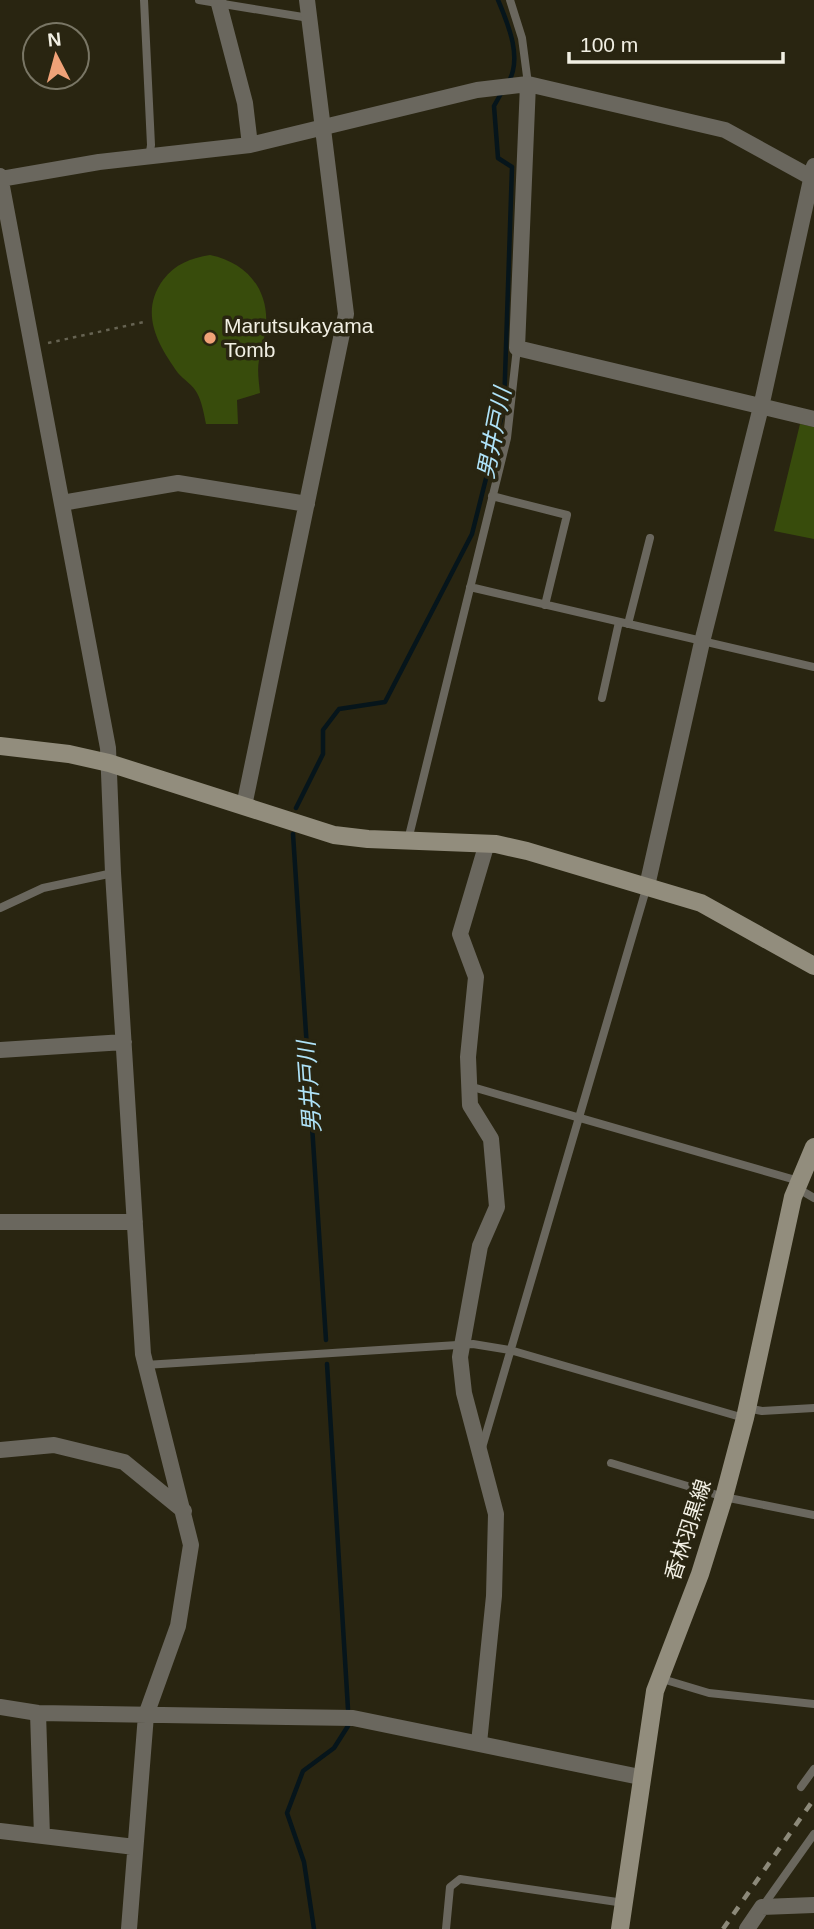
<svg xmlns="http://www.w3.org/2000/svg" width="814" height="1929" font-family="Helvetica,'Noto Sans JP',sans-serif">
<rect width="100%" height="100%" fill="#292511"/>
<!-- green -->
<path fill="#384c0c" d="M210,255c39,8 62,38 55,79 -2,9 -5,17 -6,26 -2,11 0,22 1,33l-23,7 1,24h-32c-2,-10 -4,-22 -9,-31 -4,-8 -13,-13 -19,-20 -20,-28 -39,-60 -15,-93 12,-16 28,-22 47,-25z
M800,424l14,3v112l-40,-8z"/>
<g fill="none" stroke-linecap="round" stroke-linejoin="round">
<!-- stream -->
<path stroke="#06151b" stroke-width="4.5" d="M498,0c10,24 25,58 10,83
M296,808l27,-54v-24l16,-21 46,-7 87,-168 32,-127 8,-240 -14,-9 -4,-52 9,-16
M293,834l33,506
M327,1364l21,345
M314,1929l-10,-67 -17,-49 16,-42 31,-23 14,-22"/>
<!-- path -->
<path stroke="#666352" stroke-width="2.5" stroke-dasharray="3.5 5" stroke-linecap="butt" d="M48,343l96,-21"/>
<!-- lane -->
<path stroke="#6a675e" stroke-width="8" d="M144,0l7,145 -2,13
M199,0l110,18
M510,0l12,38 6,46
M492,496l75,19 -22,90
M470,587l344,80
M628,624l22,-86
M602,698l17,-76
M408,840l99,-402 10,-90
M0,908l43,-20 70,-15
M469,1086l330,95
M797,1188l17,10
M145,1365l328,-21 37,6 234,68
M747,1408l15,3 52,-3
M481,1451l166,-565
M611,1463l113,34 90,18
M659,1678l50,15 105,11
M801,1787l13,-18
M763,1906l51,-72
M446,1929l4,-42 10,-8 164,24"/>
<!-- street -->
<path stroke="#6a675e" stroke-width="16" d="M218,0l27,103 5,42
M528,84l-11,264 297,71
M0,176l108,572 5,125 30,481 48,191 -13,81 -32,89 -17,214
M0,179l99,-17 151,-17 227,-55 51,-6 197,46 89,49
M62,503l116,-20 129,21
M244,806l102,-492 -39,-314
M647,886l55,-244 59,-235 53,-241
M0,1050l124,-8
M0,1222h135
M0,1450l54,-5 70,17 60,49
M0,1707l38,6 315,5 287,59
M38,1713l4,123
M479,1743l15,-147 2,-82 -32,-121 -4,-36 20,-111 17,-39 -6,-68 -21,-34 -2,-48 8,-80 -16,-43 27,-91
M0,1831l135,16
M747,1929l15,-22 52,-2"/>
<!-- secondary -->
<path stroke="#928d7d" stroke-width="18" d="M0,746l69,8 40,9 225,72 34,4 128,5 31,7 174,52 113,63
M620,1929l35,-238 45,-117 24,-77 21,-79 48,-221 21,-50"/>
<!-- rail -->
<path stroke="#8c8979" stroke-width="4.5" stroke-dasharray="9 9" stroke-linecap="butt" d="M723,1929l91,-130"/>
</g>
<!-- markers -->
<circle fill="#f0a278" stroke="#292511" stroke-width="2.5" cx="210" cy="338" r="7"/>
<g text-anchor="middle" stroke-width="7" stroke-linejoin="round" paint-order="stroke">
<!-- poi labels -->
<g font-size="21" fill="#f1efe3" stroke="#292511" text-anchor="start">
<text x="224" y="333">Marutsukayama<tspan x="224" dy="24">Tomb</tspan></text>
</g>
<!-- street labels -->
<g font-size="21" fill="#f1efe3" stroke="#292511">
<text transform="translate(688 1530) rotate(-72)" y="7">香林羽黒線</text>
</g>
<!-- water labels -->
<g font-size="23" font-style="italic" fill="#afe3f9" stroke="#292511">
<text transform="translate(494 433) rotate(-79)" y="8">男井戸川</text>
<text transform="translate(309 1087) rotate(-94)" y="8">男井戸川</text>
</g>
</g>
<!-- north arrow -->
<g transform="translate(56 56) rotate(354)"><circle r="33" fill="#292511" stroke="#797665" stroke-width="2"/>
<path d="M0-5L12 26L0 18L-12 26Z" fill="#f0a278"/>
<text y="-10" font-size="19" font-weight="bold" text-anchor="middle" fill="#f1efe3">N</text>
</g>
<!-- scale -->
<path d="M569 52v10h214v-10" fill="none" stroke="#f1efe3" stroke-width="3.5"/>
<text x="580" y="52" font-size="21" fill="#f1efe3" stroke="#292511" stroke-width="5" paint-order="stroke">100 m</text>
</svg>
